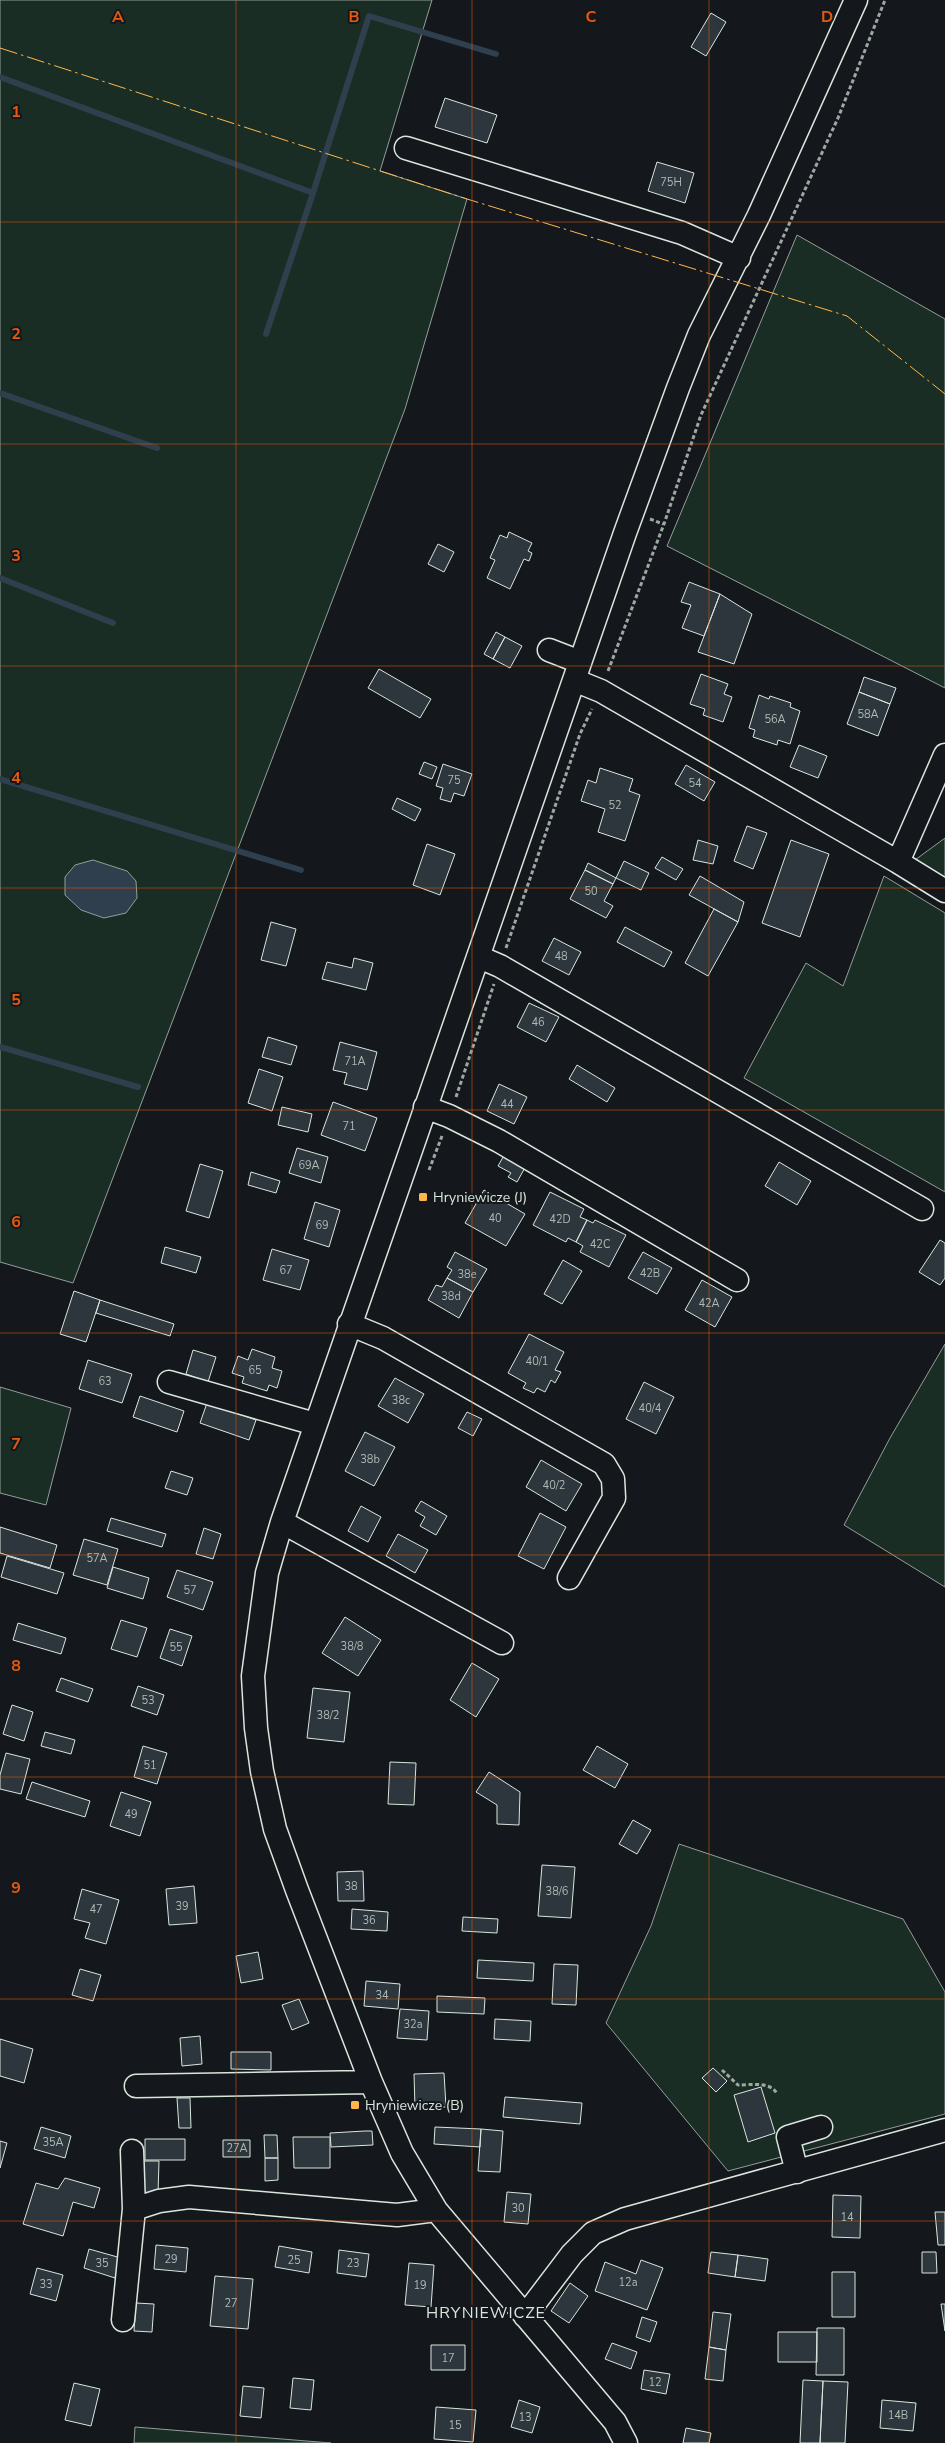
<svg xmlns="http://www.w3.org/2000/svg" width="945" height="2443" font-family="'Nunito Sans',sans-serif">
<rect width="100%" height="100%" fill="#14181c"/>
<!-- green -->
<path fill="#1a2d24" stroke="#939e99" d="M0,0h432l-52,171 87,28 -62,210 -332,874 -73,-21z
M797,235l148,84v369l-278,-142z
M945,838v39l-30,-17z
M884,876l61,37v279l-201,-114 62,-115 37,23z
M945,1344v243l-101,-62 46,-87z
M0,1387l71,21 -25,97 -46,-12z
M679,1844l224,75 42,73v122l-217,57 -122,-148 45,-97z
M135,2427l196,16h-197z"/>
<!-- water -->
<path fill="#2f3f4d" stroke="#939e99" d="M93,860l34,11 9,10 1,17 -11,15 -22,5 -23,-8 -16,-15v-18l10,-12z"/>
<g fill="none" stroke-linecap="round" stroke-linejoin="round">
<!-- stream -->
<path stroke="#2f3f4d" stroke-width="6" d="M0,77l313,116 56,-177 127,38
M266,334l47,-141
M0,393l157,55
M0,578l113,45
M0,779l301,91
M0,1047l138,40"/>
</g>
<!-- building -->
<path fill="#2c363c" stroke="#d8e6dc" d="M711,13l15,9 -20,34 -15,-9z
M445,98l52,17 -10,28 -52,-16z
M657,162l37,11 -9,30 -37,-12z
M509,532l23,11 -4,8 4,2 -3,8 -5,-2 -14,30 -23,-11 8,-18 -5,-2 10,-23 7,3z
M438,544l16,8 -10,20 -16,-8z
M689,582l31,12 -16,42 -22,-8 9,-23 -10,-3z
M720,594l32,20 -18,50 -36,-12z
M496,632l9,5 -12,22 -9,-5z
M505,637l17,9 -12,22 -17,-9z
M379,669l52,30 -11,19 -52,-30z
M701,674l27,10 -4,10 8,3 -9,25 -20,-7 2,-6 -15,-5z
M864,677l32,11 -6,16 -31,-12z
M859,692l31,12 -12,32 -31,-12z
M759,695l10,4 1,-3 21,7 -1,4 10,4 -10,33 -12,-4 -1,5 -24,-8 2,-7 -6,-2z
M799,745l28,11 -9,22 -28,-11z
M424,762l13,5 -5,12 -13,-5z
M443,764l29,10 -8,22 -10,-3 -3,9 -11,-3 3,-11 -7,-2z
M686,765l29,17 -11,19 -29,-17z
M600,768l33,11 -4,12 11,4 -15,46 -27,-9 7,-23 -24,-8 7,-21 8,3z
M397,798l24,11 -6,12 -23,-12z
M747,826l20,7 -14,36 -19,-8z
M698,840l20,6 -5,18 -20,-4z
M791,840l38,14 -29,83 -38,-14z
M427,844l28,10 -15,41 -27,-10z
M662,857l21,12 -7,11 -21,-12z
M624,861l25,12 -8,17 -25,-12z
M588,863l28,15 -3,6 -28,-14z
M585,870l28,14 -9,17 9,5 -7,12 -36,-19z
M700,876l44,26 -6,20 -49,-27z
M714,909l24,13 -30,54 -23,-13z
M271,922l25,7 -10,37 -25,-6z
M625,927l47,25 -8,15 -47,-25z
M554,938l27,14 -12,23 -27,-14z
M354,958l19,5 -7,27 -44,-11 5,-17 25,6z
M529,1003l30,14 -13,25 -29,-15z
M268,1037l29,9 -6,19 -29,-8z
M340,1042l37,10 -10,38 -23,-6 3,-11 -14,-3z
M577,1065l38,23 -8,14 -38,-23z
M259,1069l24,8 -11,34 -24,-8z
M499,1084l28,13 -13,27 -27,-13z
M333,1102l44,16 -12,33 -44,-16z
M282,1107l30,7 -4,18 -30,-7z
M297,1148l31,9 -7,26 -32,-10z
M506,1152l21,12 -10,18 -9,-5 3,-4 -13,-7z
M779,1162l32,19 -14,24 -32,-19z
M200,1164l23,7 -14,47 -23,-7z
M251,1172l29,9 -4,12 -28,-8z
M484,1190l41,24 -19,32 -41,-23z
M550,1192l34,17 -4,8 7,3 -11,22 -8,-4 -2,4 -33,-17z
M315,1202l25,8 -11,37 -25,-8z
M587,1220l6,3 2,-3 31,15 -17,32 -29,-15 3,-6 -7,-4z
M940,1240l5,3v35l-5,7 -21,-13z
M165,1247l36,10 -5,16 -35,-10z
M272,1249l37,11 -9,30 -37,-10z
M455,1252l32,17 -14,23 -26,-14 5,-8 -5,-3z
M643,1252l29,16 -15,26 -29,-16z
M563,1260l19,11 -20,33 -18,-10z
M447,1278l26,14 -14,26 -31,-18 8,-15 6,2z
M702,1280l30,17 -17,30 -30,-17z
M74,1291l26,9 -14,42 -26,-8z
M100,1300l74,24 -4,12 -74,-23z
M529,1334l35,18 -9,18 6,2 -6,11 -4,-3 -6,12 -8,-4 -3,5 -11,-5 3,-5 -18,-10z
M252,1349l23,8 -3,11 10,3 -5,17 -8,-3 -2,6 -25,-8 2,-6 -12,-4 6,-17 10,4z
M193,1350l23,7 -8,25 -22,-8z
M88,1360l44,14 -10,29 -43,-14z
M395,1378l29,16 -16,29 -30,-17z
M644,1382l30,15 -18,37 -30,-15z
M140,1396l44,15 -7,21 -44,-15z
M207,1403l49,17 -7,20 -49,-17z
M467,1412l15,7 -9,17 -15,-8z
M365,1432l30,15 -21,39 -29,-15z
M541,1460l41,24 -16,27 -40,-24z
M171,1471l22,7 -6,17 -22,-7z
M421,1501l26,15 -11,19 -16,-9 5,-9 -10,-6z
M361,1506l20,11 -13,25 -20,-11z
M540,1513l26,14 -22,42 -26,-13z
M111,1518l55,16 -4,13 -55,-16z
M0,1527l57,18 -7,23 -50,-15z
M204,1528l17,6 -8,25 -17,-5z
M398,1534l30,16 -13,23 -29,-17z
M84,1539l34,10 -11,36 -34,-10z
M7,1556l57,17 -7,21 -56,-17z
M113,1567l36,11 -6,21 -36,-11z
M177,1570l36,12 -10,28 -36,-13z
M345,1617l36,23 -23,36 -36,-23z
M121,1620l26,8 -10,29 -26,-8z
M18,1623l48,15 -5,16 -48,-14z
M170,1629l22,7 -10,30 -22,-8z
M472,1663l27,16 -23,38 -26,-17z
M61,1678l32,11 -5,13 -32,-11z
M138,1686l26,9 -7,20 -26,-9z
M313,1688l37,4 -6,50 -37,-4z
M12,1705l21,7 -9,29 -21,-7z
M45,1732l30,8 -4,14 -30,-8z
M143,1746l24,7 -10,31 -23,-7z
M597,1746l31,18 -13,24 -32,-18z
M6,1753l24,6 -9,35 -21,-5v-14z
M390,1762l26,1 -2,42 -26,-1z
M489,1772l31,20 -1,33 -22,-1v-19l-21,-13z
M32,1782l58,19 -5,16 -59,-18z
M121,1792l30,10 -11,34 -30,-10z
M633,1820l18,10 -14,24 -18,-10z
M542,1865l33,2 -4,51 -33,-2z
M363,1871l1,30h-26l-1,-29z
M194,1886l3,37 -28,2 -3,-36z
M82,1889l37,11 -13,44 -21,-6 5,-15 -16,-4z
M352,1909l36,3 -1,19 -36,-2z
M463,1917l35,2 -1,14 -35,-2z
M258,1952l5,27 -22,4 -5,-27z
M478,1960l56,3 -1,18 -56,-3z
M554,1964l24,1 -2,40 -24,-1z
M80,1969l21,6 -8,26 -21,-6z
M366,1981l34,3 -2,25 -34,-3z
M437,1996l48,2 -1,16 -47,-2z
M299,1999l10,24 -17,7 -10,-25z
M400,2009l29,2 -2,29 -30,-2z
M495,2019l36,2 -1,20 -36,-2z
M200,2036l2,28 -20,2 -2,-28z
M0,2039l33,10 -9,34 -24,-7z
M231,2052h40v18l-40,-1z
M713,2068l14,13 -11,11 -14,-14z
M444,2073l2,34 -31,1 -1,-34z
M761,2087l14,46 -27,9 -14,-47z
M505,2097l77,6 -2,21 -77,-7z
M177,2098h13l1,30h-12z
M41,2127l30,9 -6,22 -31,-9z
M435,2127l46,2 -1,18 -46,-3z
M481,2129l22,2 -3,41 -22,-1z
M365,2131h7l1,14 -42,2 -1,-14z
M264,2135h13l1,23h-13z
M293,2137h37v31h-36z
M145,2139h40v21h-40z
M223,2140h27v17h-27z
M0,2141l7,2 -7,25z
M265,2158h13v22l-13,1z
M142,2161h17l-1,33h-17z
M65,2178l35,10 -6,20 -21,-6 -10,34 -40,-12 13,-41 22,6z
M507,2192l24,2 -3,30 -24,-2z
M833,2195l28,1 -1,42 -28,-1z
M935,2212h10v33h-7z
M156,2245l32,3 -2,24 -32,-3z
M279,2246l33,6 -3,21 -34,-6z
M89,2249l32,9 -6,20 -31,-10z
M339,2250l30,4 -3,23 -29,-4z
M711,2252l27,3 -3,22 -27,-4z
M922,2252h14l1,21h-15z
M738,2255l30,4 -3,22 -30,-4z
M641,2260l22,8 -16,42 -52,-19 10,-29 31,12z
M409,2263l25,2 -3,42 -26,-2z
M37,2268l26,7 -7,26 -26,-7z
M832,2272h23v45h-23z
M215,2276l38,3 -5,50 -38,-3z
M570,2283l18,13 -19,27 -18,-12z
M136,2303l18,1 -2,28 -18,-1z
M941,2304h4v27z
M713,2312l18,2 -5,36 -17,-3z
M642,2317l15,5 -7,20 -14,-5z
M817,2328h27v47h-28z
M778,2332h39v30h-39z
M612,2343l25,9 -6,17 -26,-10z
M431,2345h34v25h-34z
M709,2347l17,3 -3,31 -18,-2z
M644,2370l26,4 -4,20 -25,-5z
M293,2378l21,2 -3,30 -21,-2z
M803,2380l20,1 -3,62h-20z
M823,2381l25,1 -3,61h-25z
M74,2383l26,6 -9,37 -26,-6z
M243,2386l21,2 -3,30 -21,-2z
M519,2400l21,7 -8,26 -21,-6z
M882,2400l34,3 -3,28 -33,-3z
M436,2407l40,3 -3,32 -39,-3z
M686,2428l25,5 -2,10h-26z"/>
<g fill="none" stroke-linecap="round" stroke-linejoin="round">
<defs>
<path id="minor" d="M406,148l276,85 57,25
M549,650l31,12
M574,680l27,11 297,171 47,29
M898,862l47,-107
M479,957l21,9 422,243
M425,1107l24,9 50,25 238,139
M349,1324l34,14 221,126 9,15 1,19 -45,80
M169,1382l146,42
M282,1522l220,121
M136,2086l235,-4
M797,2172l-9,-35 33,-10
M134,2209l25,-8 30,-4 208,18 39,-5
M525,2316l47,-62 21,-21 32,-14 320,-89
M123,2320l11,-111 -2,-58
M626,2443l-11,-21 -179,-212 -34,-57 -31,-71 -74,-192 -22,-61 -13,-58 -6,-43 -3,-52 14,-103 15,-51 343,-989 53,-145 21,-53 60,-120 97,-215"/>
</defs>
<!-- minor casing -->
<use href="#minor" stroke="#d8e6dc" stroke-width="25"/>
<!-- path -->
<path stroke="#9da8a2" stroke-width="3" stroke-dasharray="4 2.5" stroke-linecap="butt" d="M650,519l13,5
M608,671l56,-147 37,-109 137,-297 47,-118
M506,948l74,-214 12,-25
M456,1097l38,-113
M429,1170l13,-34
M722,2070l16,15c12,0 33,-4 39,9"/>
<!-- minor -->
<use href="#minor" stroke="#14181c" stroke-width="22"/>
<!-- power -->
<path stroke="#ffb74d" stroke-width="1" stroke-dasharray="18 4 2.5 4" stroke-linecap="butt" d="M0,48l467,151 380,117 98,78"/>
</g>
<!-- grid -->
<path fill="none" stroke="#e8590c" stroke-width="1" stroke-opacity="0.55" d="M236,0v2443M472,0v2443M709,0v2443M0,222h945M0,444h945M0,666h945M0,888h945M0,1110h945M0,1333h945M0,1555h945M0,1777h945M0,1999h945M0,2221h945"/>
<!-- markers -->
<g fill="#ffb74d" stroke="#14181c" stroke-width="2">
<rect x="418" y="1192" width="10" height="10" rx="2.5"/>
<rect x="350" y="2100" width="10" height="10" rx="2.5"/>
</g>
<g text-anchor="middle" stroke-width="4" stroke-linejoin="round" paint-order="stroke">
<!-- number labels -->
<g font-size="11" fill="#adbab4">
<text x="671" y="186">75H</text>
<text x="868" y="718">58A</text>
<text x="775" y="723">56A</text>
<text x="454" y="784">75</text>
<text x="695" y="787">54</text>
<text x="615" y="809">52</text>
<text x="591" y="895">50</text>
<text x="561" y="960">48</text>
<text x="538" y="1026">46</text>
<text x="355" y="1065">71A</text>
<text x="507" y="1108">44</text>
<text x="349" y="1130">71</text>
<text x="309" y="1169">69A</text>
<text x="495" y="1222">40</text>
<text x="560" y="1223">42D</text>
<text x="322" y="1229">69</text>
<text x="600" y="1248">42C</text>
<text x="286" y="1274">67</text>
<text x="650" y="1277">42B</text>
<text x="467" y="1278">38e</text>
<text x="451" y="1300">38d</text>
<text x="709" y="1307">42A</text>
<text x="537" y="1365">40/1</text>
<text x="255" y="1374">65</text>
<text x="105" y="1385">63</text>
<text x="401" y="1404">38c</text>
<text x="650" y="1412">40/4</text>
<text x="370" y="1463">38b</text>
<text x="554" y="1489">40/2</text>
<text x="97" y="1562">57A</text>
<text x="190" y="1594">57</text>
<text x="352" y="1650">38/8</text>
<text x="176" y="1651">55</text>
<text x="148" y="1704">53</text>
<text x="328" y="1719">38/2</text>
<text x="150" y="1769">51</text>
<text x="131" y="1818">49</text>
<text x="351" y="1890">38</text>
<text x="557" y="1895">38/6</text>
<text x="182" y="1910">39</text>
<text x="96" y="1913">47</text>
<text x="369" y="1924">36</text>
<text x="382" y="1999">34</text>
<text x="413" y="2028">32a</text>
<text x="53" y="2146">35A</text>
<text x="237" y="2152">27A</text>
<text x="518" y="2212">30</text>
<text x="847" y="2221">14</text>
<text x="171" y="2263">29</text>
<text x="294" y="2264">25</text>
<text x="102" y="2267">35</text>
<text x="353" y="2267">23</text>
<text x="628" y="2286">12a</text>
<text x="46" y="2288">33</text>
<text x="420" y="2289">19</text>
<text x="231" y="2307">27</text>
<text x="448" y="2362">17</text>
<text x="655" y="2386">12</text>
<text x="898" y="2419">14B</text>
<text x="525" y="2421">13</text>
<text x="455" y="2429">15</text>
</g>
<!-- poi labels -->
<g font-size="14" fill="#d8e6dc" stroke="#14181c" text-anchor="start">
<text x="433" y="1202">Hryniewicze (J)</text>
<text x="365" y="2110">Hryniewicze (B)</text>
</g>
<!-- quarter labels -->
<g font-size="16" letter-spacing="1" fill="#d8e6dc" stroke="#14181c">
<text x="486" y="2318">HRYNIEWICZE</text>
</g>
</g>
<g font-size="16" text-anchor="middle" font-weight="bold" fill="#e8590c" stroke="#14181c" stroke-width="4" stroke-linejoin="round" paint-order="stroke">
<text x="118" y="22">A</text>
<text x="354" y="22">B</text>
<text x="591" y="22">C</text>
<text x="827" y="22">D</text>
<text x="16" y="117">1</text>
<text x="16" y="339">2</text>
<text x="16" y="561">3</text>
<text x="16" y="783">4</text>
<text x="16" y="1005">5</text>
<text x="16" y="1227">6</text>
<text x="16" y="1449">7</text>
<text x="16" y="1671">8</text>
<text x="16" y="1893">9</text>
</g>
</svg>
